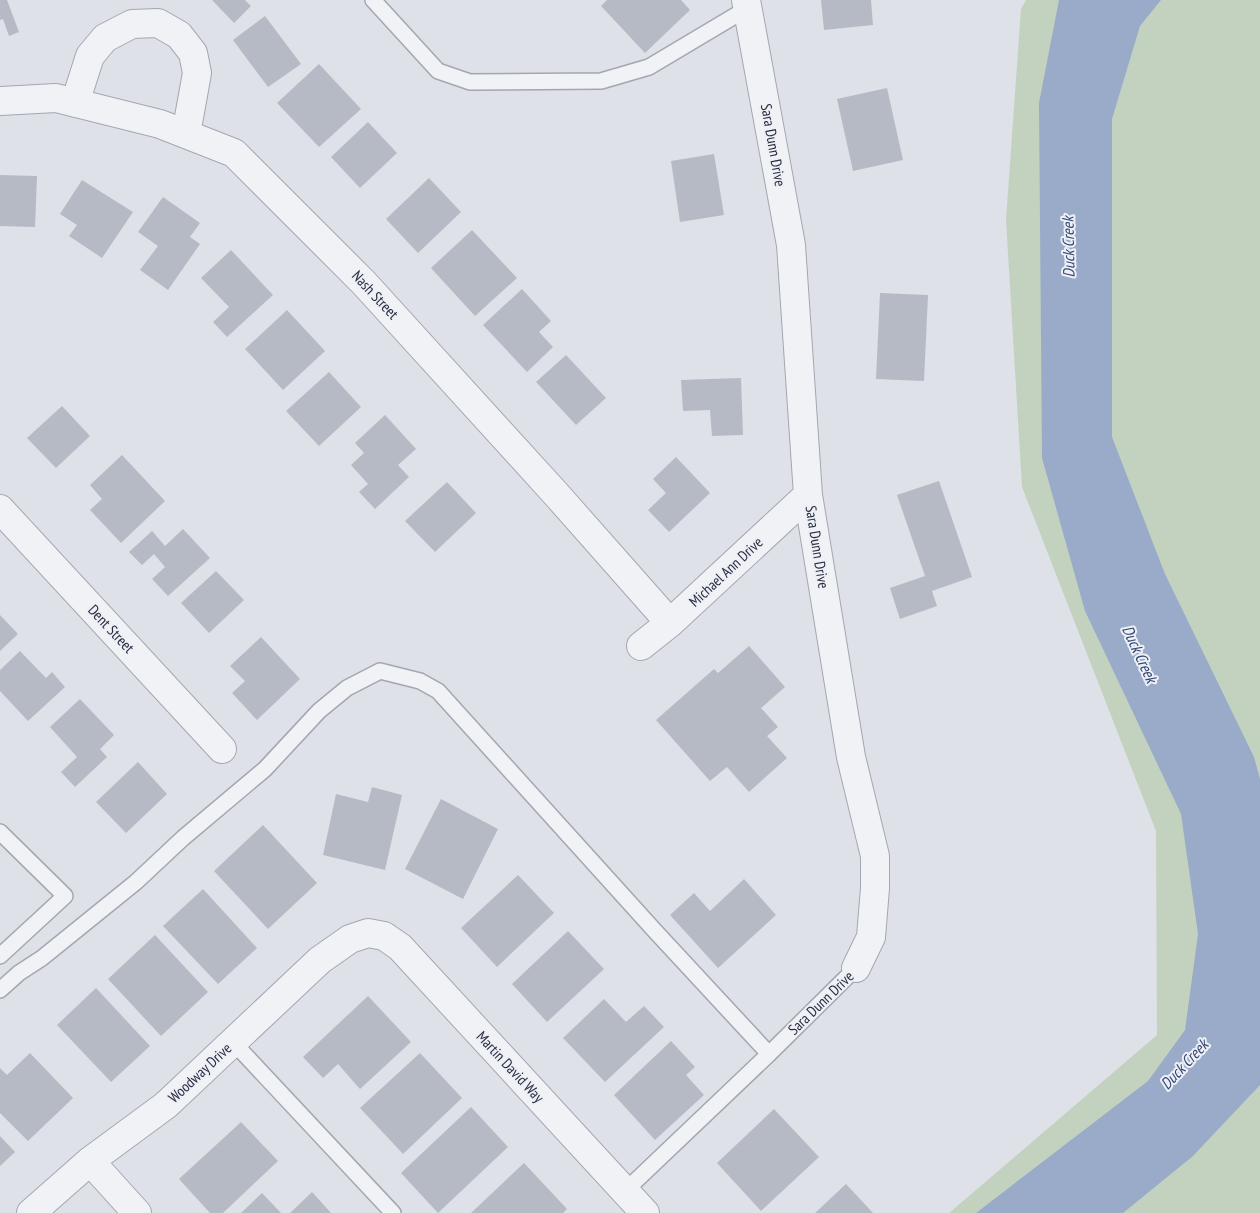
<svg xmlns="http://www.w3.org/2000/svg" width="1260" height="1213" font-family="'PT Sans Narrow',sans-serif">
<rect width="100%" height="100%" fill="#dee1e8"/>
<!-- green -->
<path fill="#c2d2bf" d="M1026,0h234v1213h-311l208,-178 -1,-204 -134,-344 -16,-267 15,-211z"/>
<!-- water -->
<path fill="#99abc9" d="M1059,0h102l-21,26 -28,93v318l53,137 89,183 6,22v306l-67,71 -70,57h-147l172,-132 37,-51 13,-96 -17,-120 -96,-203 -43,-153 -3,-355z"/>
<!-- building -->
<path fill="#b5bac5" d="M0,0h7l12,32 -10,4 -6,-17 -3,1z
M212,0h33l6,6 -17,17z
M607,0h74l9,10 -45,43 -44,-47z
M821,0h50l2,25 -49,5z
M265,16l36,48 -33,23 -35,-47z
M319,64l42,45 -42,38 -42,-44z
M887,88l16,72 -50,11 -16,-72z
M368,122l29,31 -37,35 -29,-31z
M714,154l10,61 -44,7 -9,-61z
M0,175l37,1 -2,51 -35,-1z
M429,178l32,34 -43,41 -32,-34z
M82,180l51,32 -31,46 -33,-22 8,-11 -17,-11z
M163,197l37,26 -10,14 10,7 -32,46 -28,-20 18,-24 -20,-14z
M472,230l45,48 -42,38 -44,-48z
M231,250l42,45 -46,42 -14,-15 16,-15 -28,-29z
M522,289l29,32 -12,11 14,15 -26,25 -44,-47z
M880,293l48,2 -4,86 -48,-2z
M287,310l38,41 -42,39 -38,-41z
M566,355l40,43 -30,27 -40,-43z
M329,372l32,35 -42,39 -33,-35z
M741,378l2,57 -31,1 -2,-26 -27,1 -2,-31z
M62,406l28,30 -34,32 -29,-30z
M385,415l31,34 -18,16 11,12 -34,32 -16,-17 9,-8 -17,-19 13,-12 -9,-10z
M122,455l43,46 -44,42 -31,-33 12,-11 -12,-14z
M676,457l34,36 -41,39 -21,-22 18,-17 -13,-14z
M939,481l33,96 -40,14 5,15 -37,13 -10,-31 35,-12 -28,-81z
M447,482l29,31 -41,39 -30,-31z
M183,529l27,29 -42,38 -16,-17 13,-12 -11,-13 -12,11 -13,-13 23,-21 13,15z
M216,571l28,29 -35,33 -28,-30z
M0,615l18,19 -18,17z
M261,637l39,42 -43,41 -25,-27 13,-12 -15,-15z
M749,646l36,41 -24,21 17,19 -11,9 20,22 -38,34 -22,-25 -17,14 -54,-61 58,-51 4,4z
M20,651l26,27 6,-6 13,15 -37,34 -28,-30v-21z
M80,699l34,36 -14,14 7,8 -32,30 -14,-15 16,-15 -27,-30z
M138,762l29,32 -41,39 -30,-31z
M372,787l30,8 -17,75 -62,-15 13,-61 32,8z
M441,799l57,30 -35,70 -58,-30z
M263,825l54,58 -49,46 -54,-58z
M518,875l36,38 -57,54 -36,-39z
M744,879l32,36 -58,53 -48,-53 24,-22 16,18z
M203,889l54,59 -39,36 -55,-58z
M568,931l36,38 -57,53 -35,-38z
M155,935l53,57 -47,44 -53,-57z
M96,988l54,58 -39,36 -54,-57z
M368,996l43,46 -51,47 -22,-25 -15,14 -20,-21z
M604,999l22,23 18,-16 20,21 -59,55 -42,-44z
M671,1041l24,26 -9,8 18,20 -49,45 -41,-45z
M30,1053l43,45 -45,43 -28,-28v-45l7,7z
M420,1053l42,45 -59,56 -43,-46z
M471,1107l37,40 -70,66 -37,-40z
M774,1109l45,48 -58,54 -44,-48z
M241,1122l37,39 -55,52h-13l-31,-34z
M0,1136l15,16 -15,14z
M524,1163l43,46 -4,4h-92z
M846,1184l27,29h-58z
M312,1192l19,21h-41z
M262,1193l19,20h-40z"/>
<g fill="none" stroke-linecap="round" stroke-linejoin="round">
<defs>
<path id="lane" d="M373,0l65,71 32,11 131,-1 48,-14 99,-59
M0,832l65,64 -65,60
M0,990l19,-17 23,-15 94,-76 47,-44 82,-69 54,-58 28,-23 33,-17 40,10 18,10 217,240 114,123 -144,137
M233,1042l160,171
M769,1054l87,-86"/>
<path id="street" d="M746,0l45,245 17,250 43,262 24,99v32l-4,49 -15,31
M0,101l56,-3 104,26 74,29 130,130 192,211 114,129
M75,103l15,-47 15,-18 27,-14 26,-1 21,12 14,18 4,20 -11,61
M0,509l222,240
M641,646l29,-23 138,-128
M90,1161l47,52
M31,1213l59,-52 76,-56 154,-145 30,-21 18,-6 16,3 16,11 245,266"/>
</defs>
<!-- lane casing -->
<use href="#lane" stroke="#a3a7b2" stroke-width="18"/>
<!-- street casing -->
<use href="#street" stroke="#a3a7b2" stroke-width="30"/>
<!-- lane -->
<use href="#lane" stroke="#f1f2f6" stroke-width="15"/>
<!-- street -->
<use href="#street" stroke="#f1f2f6" stroke-width="28"/>
</g>
<g text-anchor="middle" stroke-width="4" stroke-linejoin="round" paint-order="stroke">
<!-- street labels -->
<g font-size="15" fill="#272d3f" stroke="#eef0f6">
<text transform="translate(773 145) rotate(80)" y="5">Sara Dunn Drive</text>
<text transform="translate(375 295) rotate(47)" y="5">Nash Street</text>
<text transform="translate(817 547) rotate(81)" y="5">Sara Dunn Drive</text>
<text transform="translate(726 572) rotate(-43)" y="5">Michael Ann Drive</text>
<text transform="translate(111 629) rotate(47)" y="5">Dent Street</text>
<text transform="translate(821 1003) rotate(-44)" y="5">Sara Dunn Drive</text>
<text transform="translate(510 1067) rotate(47)" y="5">Martin David Way</text>
<text transform="translate(200 1073) rotate(-43)" y="5">Woodway Drive</text>
</g>
<!-- water labels -->
<g font-size="16" font-style="italic" fill="#314773" stroke="#eef0f6">
<text transform="translate(1068 247) rotate(-91)" y="6">Duck Creek</text>
<text transform="translate(1140 654) rotate(65)" y="6">Duck Creek</text>
<text transform="translate(1184 1064) rotate(-47)" y="6">Duck Creek</text>
</g>
</g>
</svg>
